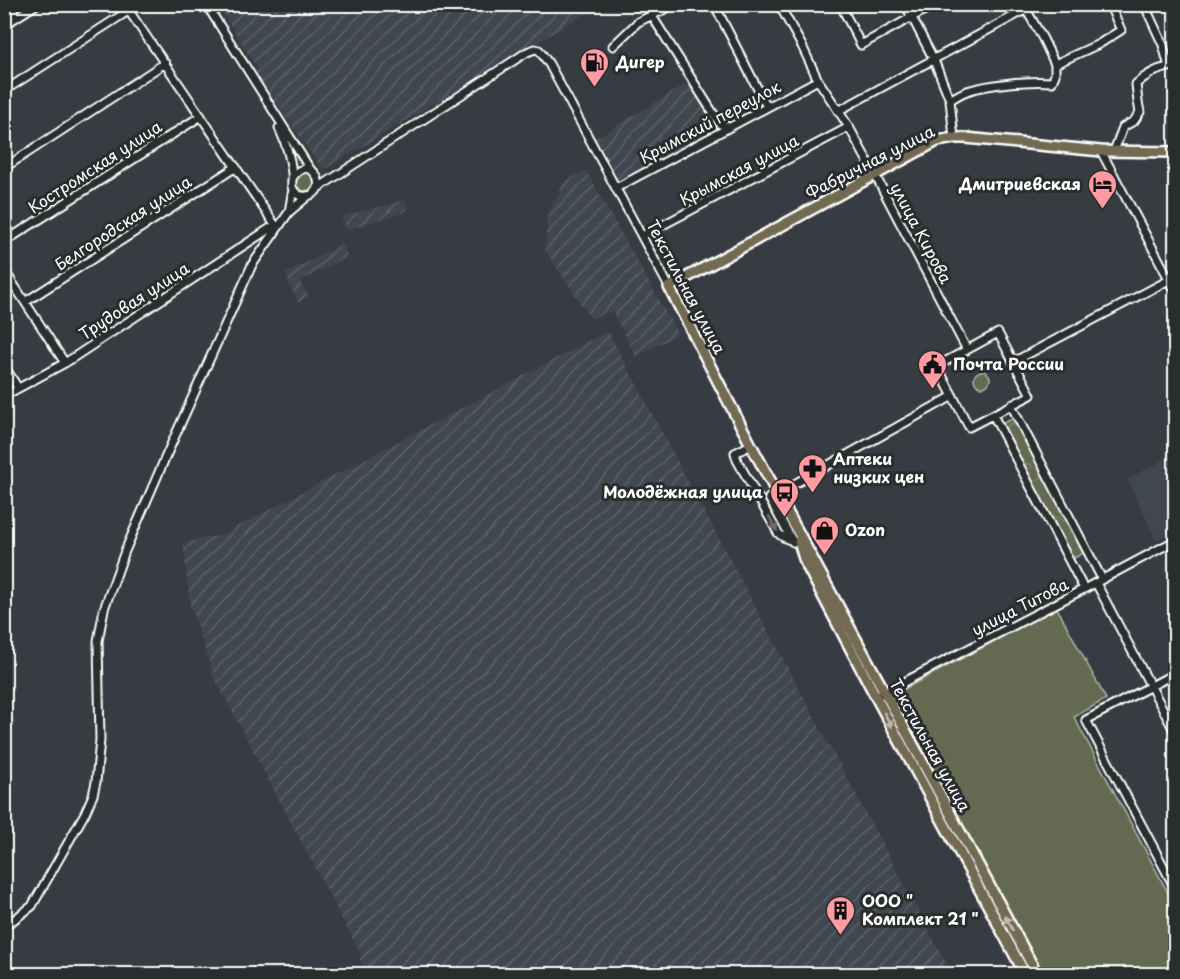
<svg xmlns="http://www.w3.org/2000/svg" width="1180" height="979" font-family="'Playpen Sans',sans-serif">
<defs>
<pattern id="industrial-furrows" width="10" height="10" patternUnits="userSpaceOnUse" patternTransform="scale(1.5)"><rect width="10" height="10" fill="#404650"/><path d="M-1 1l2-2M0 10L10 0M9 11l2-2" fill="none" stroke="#5d626a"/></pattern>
<pattern id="grass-tufts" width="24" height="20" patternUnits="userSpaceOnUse" patternTransform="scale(1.5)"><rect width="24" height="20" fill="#636b51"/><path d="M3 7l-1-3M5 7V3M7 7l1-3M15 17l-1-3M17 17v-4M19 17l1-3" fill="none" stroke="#7a816b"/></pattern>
<pattern id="forest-crowns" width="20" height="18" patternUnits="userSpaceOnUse" patternTransform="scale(1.5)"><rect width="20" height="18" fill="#636b51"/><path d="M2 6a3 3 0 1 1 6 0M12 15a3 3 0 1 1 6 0" fill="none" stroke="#7a816b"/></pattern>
</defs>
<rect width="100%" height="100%" fill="#373c42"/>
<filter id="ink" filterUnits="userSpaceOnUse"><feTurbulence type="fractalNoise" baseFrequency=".0167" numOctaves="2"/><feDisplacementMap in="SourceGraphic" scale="12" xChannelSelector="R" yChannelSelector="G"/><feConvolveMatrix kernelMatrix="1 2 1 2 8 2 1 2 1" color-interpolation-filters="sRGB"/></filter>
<g filter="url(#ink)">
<!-- built -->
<path fill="#404650" d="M1175,454v75l-19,11 -29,-61z"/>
<!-- industrial -->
<path fill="url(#industrial-furrows)" d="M218,5h382l-277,165 -70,-99 4,-3z
M688,83l29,47 -100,54 -23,-45z
M586,170l92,164 -42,23 -24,-46 -21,8 -46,-69 2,-34 18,-35z
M405,200l3,11 -62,19 -5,-13z
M342,244l6,13 -48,24 9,16 -11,6 -13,-29z
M608,331l79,148 265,495h-581l-6,-3 -5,-11 1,-5 -147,-278 -24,-72 -7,-62 38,-8z"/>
<!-- grass -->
<path fill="url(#grass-tufts)" stroke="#b1b5a8" stroke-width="1.5" d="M296 182a9 9 0 1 1 18 0a9 9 0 1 1-18 0Z
M974 379a8 8 0 1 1 16 0a8 8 0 1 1-16 0Z"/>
<!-- forest -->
<path fill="url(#forest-crowns)" stroke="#b1b5a8" stroke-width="1.5" d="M1014,418l70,135 -12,6 -71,-135z"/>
<!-- park -->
<path fill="#636b51" stroke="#b1b5a8" stroke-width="1.5" d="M1057,608l49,91 -32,18 101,189v68h-133l-149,-279z"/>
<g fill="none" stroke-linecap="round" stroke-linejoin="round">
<defs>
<path id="minor" d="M9,4l7,13
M206,4l104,165
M714,4l53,103
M781,4v4l21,38 16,34 31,47 26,48 92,175
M840,4l21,41 75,-41
M905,4l29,56 16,40 4,38
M129,11l146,214 3,2
M652,16l68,108 9,3
M4,25l33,-21
M613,46l25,-24 37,-18
M1055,64l44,-20 22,-14 -12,-26
M4,91l135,-87
M950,100c5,-3 11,-7 17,-9 22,-7 62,-11 85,-9l3,-7v-11l-12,-25 -20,-35
M838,111l198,-107
M279,128c7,15 11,28 13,45 1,5 -1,9 0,14 2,6 8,10 15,9 25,-4 4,-45 -14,-19
M1101,151l75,141
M1114,151l9,-24 11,-6 6,-9 -2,-10 -2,-18c10,-9 20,-15 33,-17l-6,-22 -19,-41
M4,168l161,-105
M318,188l209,-136 8,-3 4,1 10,14 120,223
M616,188l202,-108
M289,212l4,-23
M642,236l207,-109
M4,242l197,-126
M4,270l61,93
M25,302l211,-135
M998,333l33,62 -62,32 -32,-61z
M1013,362l156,-82
M4,366l14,22
M4,396l61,-33 210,-138
M1011,405l91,174
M993,415l91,174
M751,445l-16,8 2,7 41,73c6,7 15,7 23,11
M778,493l175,-97
M769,498l24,44
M1096,583l80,151
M1176,673l-90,47 90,170
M881,694l203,-105 92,-49
M4,924l8,-3 20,-15 53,-93 8,-18 3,-13 4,-42 -2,-99 6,-32 21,-58 41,-95 86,-191 37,-53 19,-16"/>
<path id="major" d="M799,542l6,20 71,135 149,277
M1037,974l-286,-529 -82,-158 268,-146 17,-3h12l135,13 75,1"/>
</defs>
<!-- minor casing -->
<use href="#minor" stroke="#fff" stroke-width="11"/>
<!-- major casing -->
<use href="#major" stroke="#fff" stroke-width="14"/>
<!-- minor -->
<use href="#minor" stroke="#2a2d2e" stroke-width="7"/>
<!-- major -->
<use href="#major" stroke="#736b52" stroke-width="9"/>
</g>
<!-- one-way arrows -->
<defs><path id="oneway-solid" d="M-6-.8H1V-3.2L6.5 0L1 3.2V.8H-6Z" transform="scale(1.5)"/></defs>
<use fill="#6a6c6d" href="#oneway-solid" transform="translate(773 524) rotate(61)"/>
<g fill="#c0bcb1">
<use href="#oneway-solid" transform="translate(888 720) rotate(62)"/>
<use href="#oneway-solid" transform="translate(1009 923) rotate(-118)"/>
</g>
</g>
<!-- icons -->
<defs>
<symbol id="fuel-pin" viewBox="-11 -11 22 30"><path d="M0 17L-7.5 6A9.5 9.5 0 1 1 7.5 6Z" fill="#ff9aa2" stroke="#2a2d2e"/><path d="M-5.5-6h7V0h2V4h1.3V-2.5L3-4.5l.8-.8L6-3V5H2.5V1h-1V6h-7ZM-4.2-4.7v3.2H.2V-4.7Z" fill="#111"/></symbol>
<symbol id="hotel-pin" viewBox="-11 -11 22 30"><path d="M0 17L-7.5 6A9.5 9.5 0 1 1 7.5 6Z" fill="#ff9aa2" stroke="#2a2d2e"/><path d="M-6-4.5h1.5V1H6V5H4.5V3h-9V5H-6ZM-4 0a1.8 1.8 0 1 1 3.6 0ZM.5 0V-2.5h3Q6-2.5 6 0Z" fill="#111"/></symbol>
<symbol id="civic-pin" viewBox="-11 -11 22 30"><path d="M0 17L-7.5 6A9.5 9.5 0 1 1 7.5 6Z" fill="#ff9aa2" stroke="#2a2d2e"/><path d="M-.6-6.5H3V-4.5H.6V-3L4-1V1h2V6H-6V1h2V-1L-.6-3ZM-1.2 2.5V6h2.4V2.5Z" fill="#111"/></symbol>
<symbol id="pharmacy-pin" viewBox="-11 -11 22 30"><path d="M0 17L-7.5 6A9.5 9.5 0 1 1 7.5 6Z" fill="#ff9aa2" stroke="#2a2d2e"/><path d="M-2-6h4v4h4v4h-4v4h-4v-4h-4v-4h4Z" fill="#111"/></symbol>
<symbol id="bus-pin" viewBox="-11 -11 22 30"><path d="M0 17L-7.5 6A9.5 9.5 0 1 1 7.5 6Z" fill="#ff9aa2" stroke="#2a2d2e"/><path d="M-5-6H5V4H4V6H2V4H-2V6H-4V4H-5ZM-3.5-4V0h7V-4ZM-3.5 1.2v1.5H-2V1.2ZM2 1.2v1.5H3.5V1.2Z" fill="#111"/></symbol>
<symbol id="shop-pin" viewBox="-11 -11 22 30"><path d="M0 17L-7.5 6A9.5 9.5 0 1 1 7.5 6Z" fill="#ff9aa2" stroke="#2a2d2e"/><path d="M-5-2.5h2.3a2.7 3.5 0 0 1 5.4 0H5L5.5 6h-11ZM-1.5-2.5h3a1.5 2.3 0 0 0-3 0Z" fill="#111"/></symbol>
<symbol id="building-pin" viewBox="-11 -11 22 30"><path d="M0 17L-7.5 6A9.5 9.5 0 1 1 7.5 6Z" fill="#ff9aa2" stroke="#2a2d2e"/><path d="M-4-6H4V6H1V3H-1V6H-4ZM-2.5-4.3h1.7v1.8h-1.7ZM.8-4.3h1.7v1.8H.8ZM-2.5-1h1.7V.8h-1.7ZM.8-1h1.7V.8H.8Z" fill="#111"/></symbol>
</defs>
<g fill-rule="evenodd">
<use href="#fuel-pin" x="578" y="46" width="33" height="45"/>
<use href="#hotel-pin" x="1086" y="168" width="33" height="45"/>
<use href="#civic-pin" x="916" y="348" width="33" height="45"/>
<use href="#pharmacy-pin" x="796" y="452" width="33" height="45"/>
<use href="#bus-pin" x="768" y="476" width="33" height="45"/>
<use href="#shop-pin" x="808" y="514" width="33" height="45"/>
<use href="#building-pin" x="824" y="894" width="33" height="45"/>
</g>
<g text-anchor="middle" stroke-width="6" stroke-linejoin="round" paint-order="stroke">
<!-- poi labels -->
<g font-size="16" font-weight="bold" fill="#fff" stroke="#2a2d2e" text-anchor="start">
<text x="616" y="68">Дигер</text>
<text x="1081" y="190" text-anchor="end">Дмитриевская</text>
<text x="953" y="370">Почта России</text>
<text x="833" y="465">Аптеки<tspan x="833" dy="18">низких цен</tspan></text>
<text x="763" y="498" text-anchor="end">Молодёжная улица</text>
<text x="845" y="536">Ozon</text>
<text x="862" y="907">ООО "<tspan x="862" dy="18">Комплект 21 "</tspan></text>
</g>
<!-- street labels -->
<g font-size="16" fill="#fff" stroke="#2a2d2e">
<text transform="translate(710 122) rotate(-28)" y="6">Крымский переулок</text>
<text transform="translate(870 162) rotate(-27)" y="6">Фабричная улица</text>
<text transform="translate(95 167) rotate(-33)" y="6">Костромская улица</text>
<text transform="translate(739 170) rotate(-28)" y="6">Крымская улица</text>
<text transform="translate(123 223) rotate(-33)" y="6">Белгородская улица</text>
<text transform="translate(921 233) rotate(62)" y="6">улица Кирова</text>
<text transform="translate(686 287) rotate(62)" y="6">Текстильная улица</text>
<text transform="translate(134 301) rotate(-33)" y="6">Трудовая улица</text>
<text transform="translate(1020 607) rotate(-27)" y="6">улица Титова</text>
<text transform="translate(930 745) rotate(61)" y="6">Текстильная улица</text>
</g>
</g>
<!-- margin -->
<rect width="1180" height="979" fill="none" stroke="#2a2d2e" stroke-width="24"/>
<rect x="12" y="12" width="1156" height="955" fill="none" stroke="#fff" stroke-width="2" filter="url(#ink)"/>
</svg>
